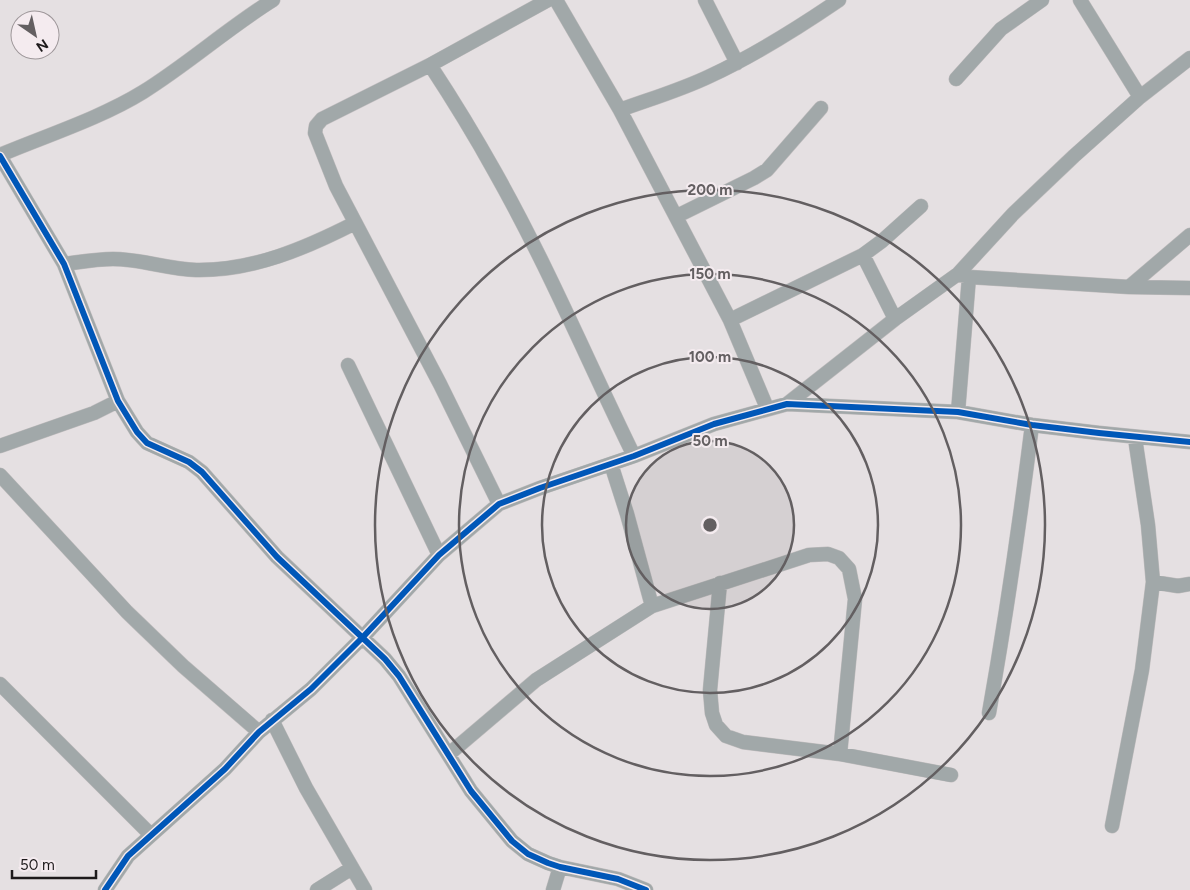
<svg xmlns="http://www.w3.org/2000/svg" width="1190" height="890" font-family="Figtree,sans-serif">
<rect width="100%" height="100%" fill="#e5e0e2"/>
<g fill="none" stroke-linecap="round" stroke-linejoin="round">
<defs>
<path id="minor" d="M556,0l64,110 110,210 37,88
M705,0l32,63
M1080,0l60,97
M430,65c23,35 45,71 65,107 52,92 93,190 139,284
M956,79l45,-50 41,-29
M620,110c30,-11 61,-20 90,-34 45,-21 88,-48 129,-76
M0,155c45,-19 101,-37 143,-63 45,-28 85,-64 130,-92
M0,156l64,108 54,137 19,31 10,11 42,19 13,10 75,85 108,102 14,17 72,115 41,50 16,13 20,9 12,4 58,12 28,11
M677,216l77,-38 13,-8 54,-62
M863,255l32,64
M64,264c16,-2 33,-5 49,-5 28,0 55,10 83,11 57,1 110,-22 159,-47
M958,274l11,3 160,10 61,1
M1129,287l61,-52
M730,320l133,-65 19,-14 39,-35
M348,365l91,190
M787,404l108,-85 63,-45 55,-60 61,-58 66,-59 50,-39
M958,412l11,-135
M0,446l94,-33 24,-12
M611,464l16,50 25,92 157,-51 19,-1 11,4 10,11 6,30 -15,155
M0,475l127,137 56,54 76,66
M499,504l-59,-120 -104,-198 -21,-53 1,-7 6,-7 108,-54 118,-65
M1153,582l25,4 12,-2
M720,583l-10,107 2,23 4,12 10,11 17,6 97,12 111,21
M0,684l151,151
M989,713c17,-96 31,-192 43,-288
M272,720l34,68 59,102
M449,754l87,-74 116,-74
M1112,826l30,-156 11,-88 -5,-57 -13,-87
M105,890l23,-34 97,-87 34,-37 52,-43 52,-52 76,-82 60,-51 41,-16 94,-32 80,-32 73,-20 171,8 74,13 67,8 91,9
M317,890l35,-22
M553,890l7,-23"/>
</defs>
<!-- minor casing -->
<use href="#minor" stroke="#c0bdbe" stroke-width="15"/>
<!-- minor -->
<use href="#minor" stroke="#a1a8a9" stroke-width="14"/>
<defs>
<path id="cycleway" d="M0,156l64,108 54,137 19,31 10,11 42,19 13,10 75,85 108,102 14,17 72,115 41,50 16,13 20,9 12,4 58,12 28,11
M105,890l23,-34 97,-87 34,-37 52,-43 52,-52 76,-82 60,-51 41,-16 94,-32 80,-32 73,-20 171,8 74,13 67,8 91,9"/>
</defs>
<!-- cycleway casing -->
<use href="#cycleway" stroke="#f4ebef" stroke-width="9"/>
<!-- cycleway -->
<use href="#cycleway" stroke="#0057b8" stroke-width="6"/>
</g>
<!-- distance rings -->
<circle cx="710" cy="525" r="84" fill="#635f61" fill-opacity=".12"/>
<g fill="none" stroke="#635f61" stroke-width="2.5">
<circle cx="710" cy="525" r="84"/>
<circle cx="710" cy="525" r="168"/>
<circle cx="710" cy="525" r="251"/>
<circle cx="710" cy="525" r="335"/>
</g>
<circle cx="710" cy="525" r="8" fill="#635f61" stroke="#f4ebef" stroke-width="2.5"/>
<g font-size="15" text-anchor="middle" font-weight="bold" fill="#635f61" stroke="#f4ebef" stroke-width="4" stroke-linejoin="round" paint-order="stroke">
<text x="710" y="195">200 m</text>
<text x="710" y="279">150 m</text>
<text x="710" y="362">100 m</text>
<text x="710" y="446">50 m</text>
</g>
<!-- north arrow -->
<g transform="translate(35 35) rotate(146)"><circle r="24" fill="#f4ebef" stroke="#9e979a"/>
<path d="M0-4L9 19L0 12L-9 19Z" fill="#635f61"/>
<text y="-8" font-size="14" font-weight="bold" text-anchor="middle" fill="#1d1a1b">N</text>
</g>
<!-- scale -->
<path d="M12 870v8h84v-8" fill="none" stroke="#1d1a1b" stroke-width="2.5"/>
<text x="20" y="870" font-size="15" fill="#1d1a1b" stroke="#f4ebef" stroke-width="4" paint-order="stroke">50 m</text>
</svg>
